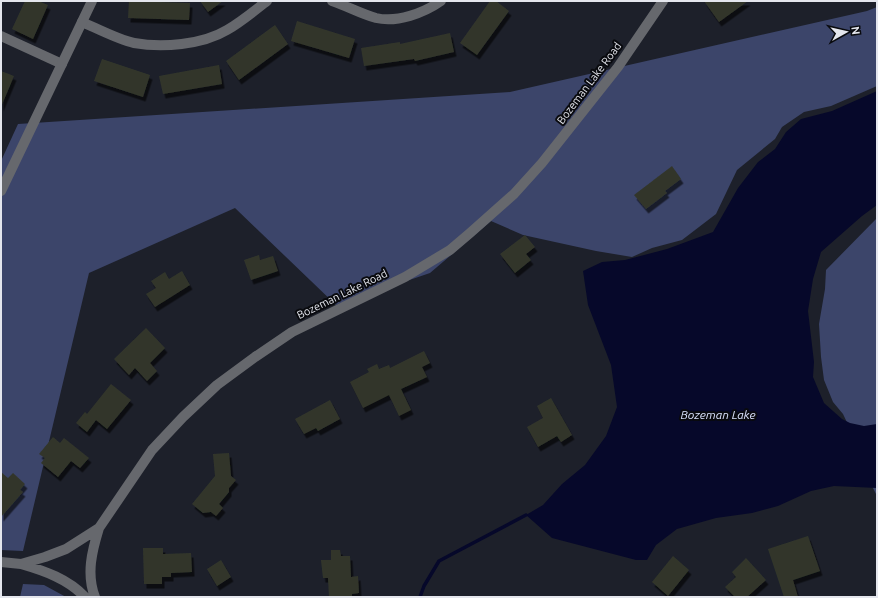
<svg xmlns="http://www.w3.org/2000/svg" width="878" height="598" font-family="Ubuntu,sans-serif">
<defs>
<filter id="shadow"><feDropShadow dx="2.5" dy="4.5" stdDeviation="0" flood-color="#0009"/></filter>
</defs>
<rect width="100%" height="100%" fill="#1d202a"/>
<!-- green -->
<path fill="#3c456a" d="M877,7v79l-46,20 -27,6 -22,15 -7,12 -38,31 -21,44 -34,26 -30,8 -20,9 -36,-6 -73,-16 -32,-14 -61,52 -94,32 -101,-97 -146,65 -66,278 -22,-1v-389l17,-37 492,-32 357,-81z
M877,218v278l-19,-38 -6,-25 -9,-19 -10,-12 -9,-22 -3,-23 -2,-33 6,-35 1,-19z
M23,584l21,1 22,12h-46z"/>
<!-- water -->
<path fill="#06082a" d="M877,91v114l-15,11 -41,36 -8,27 -5,32 6,51 -1,15 11,26 18,16 8,4 14,3 13,-2v64l-43,-2 -23,5 -33,15 -26,7 -36,5 -39,11 -21,16 -9,15h-11l-84,-22 -26,-23 17,-10 19,-21 23,-19 21,-29 11,-29 -6,-42 -23,-60 -5,-34 19,-9 23,-2 42,-11 46,-17 25,-44 20,-26 17,-13 11,-17 15,-13 31,-8z"/>
<g fill="none" stroke-linecap="round" stroke-linejoin="round">
<!-- stream -->
<path stroke="#06082a" stroke-width="3.5" d="M420,597l4,-11 15,-25 87,-46"/>
</g>
<!-- building -->
<path fill="#32362b" filter="url(#shadow)" d="M25,1h13l10,4 -15,34 -21,-10z
M129,1l61,2 -1,17 -61,-2z
M200,1h23l-15,11z
M490,1h6l13,10 -32,44 -17,-12z
M704,1h44l-29,21z
M297,21l58,18 -6,19 -58,-17z
M275,25l13,19 -49,36 -13,-19z
M450,33l4,19 -39,9 -1,-2 -50,7 -3,-18 39,-6v2z
M102,59l48,16 -7,22 -49,-16z
M219,65l3,19 -59,10 -4,-18z
M1,71l13,5 -13,31z
M672,166l9,13 -16,12 2,2 -21,16 -12,-14z
M525,235l10,12 -9,7 5,6 -16,13 -15,-19z
M259,255l1,5 13,-4 5,15 -27,9 -7,-20z
M182,271l8,14 -35,22 -9,-13 10,-6 -5,-7 14,-9 4,7z
M146,328l19,20 -15,15 7,8 -10,10 -12,-13 -6,7 -15,-16z
M424,351l6,12 -8,4 5,10 -26,12 10,21 -12,6 -10,-21 -26,13 -13,-26 19,-10 -2,-3 10,-5 2,5 10,-4 1,3z
M111,384l20,16 -24,29 -11,-9 -9,12 -11,-9 9,-11 2,2z
M551,398l21,37 -11,7 -4,-6 -19,11 -11,-20 16,-9 -6,-12z
M330,400l10,19 -22,12 -2,-3 -12,6 -9,-15z
M53,437l7,6 4,-5 25,20 -9,10 -9,-7 -13,16 -17,-14 4,-5 -6,-4z
M229,453l2,23 5,4 -7,8v4l-10,12 4,4 -7,8 -5,-4 -8,1 -11,-9 23,-28 -2,-22z
M1,472l7,6 5,-5 12,11 -5,6 3,2 -22,25z
M808,536l12,35 -27,9 5,17h-14l-16,-48z
M143,548h20v6l28,-1 1,19 -21,1v4h-9v7h-18z
M331,550h9l1,6h9l1,21 7,-1 1,17 -7,1v3h-23l-1,-19h-5l-2,-18h10z
M673,556l16,14 -21,26 -16,-14z
M746,558l20,22 -19,17h-12l-10,-10 11,-10 -4,-5z
M221,560l10,17 -14,9 -10,-17z"/>
<g fill="none" stroke-linecap="round" stroke-linejoin="round">
<!-- minor -->
<path stroke="#66686d" stroke-width="10" d="M332,1c15,5 29,13 44,17 21,5 48,-5 65,-17
M82,22c14,6 37,18 52,21 28,5 68,2 93,-13 14,-8 27,-19 40,-29
M1,36l61,28
M1,562l20,2 24,-7 21,-8 33,-21 53,-78 31,-33 34,-32 38,-28 37,-25 113,-55 45,-27 20,-17 44,-39 28,-31 76,-96 45,-66
M21,564c24,7 47,15 64,33
M95,597c-9,-23 -3,-46 4,-69"/>
<!-- tertiary -->
<path stroke="#66686d" stroke-width="10" d="M1,191l91,-190"/>
</g>
<g text-anchor="middle" stroke-width="4" stroke-linejoin="round" paint-order="stroke">
<!-- street labels -->
<g font-size="11" fill="#e4e6ed" stroke="#090a0e">
<text transform="translate(589 83) rotate(-53)" y="4">Bozeman Lake Road</text>
<text transform="translate(342 294) rotate(-26)" y="4">Bozeman Lake Road</text>
</g>
<!-- water labels -->
<g font-size="12" font-style="italic" fill="#d9e1fc" stroke="#090a0e">
<text x="718" y="419">Bozeman Lake</text>
</g>
</g>
<!-- border -->
<rect width="878" height="598" fill="none" stroke="#e4e6ed" stroke-width="4"/>
<!-- north arrow -->
<g transform="translate(846 32) rotate(82)" stroke="#090a0e" stroke-width="3" paint-order="stroke">
<path d="M0-3L7 15L0 10L-7 15Z" fill="#e4e6ed"/>
<text y="-6" font-size="11" font-weight="bold" text-anchor="middle" fill="#e4e6ed">N</text>
</g>
</svg>
